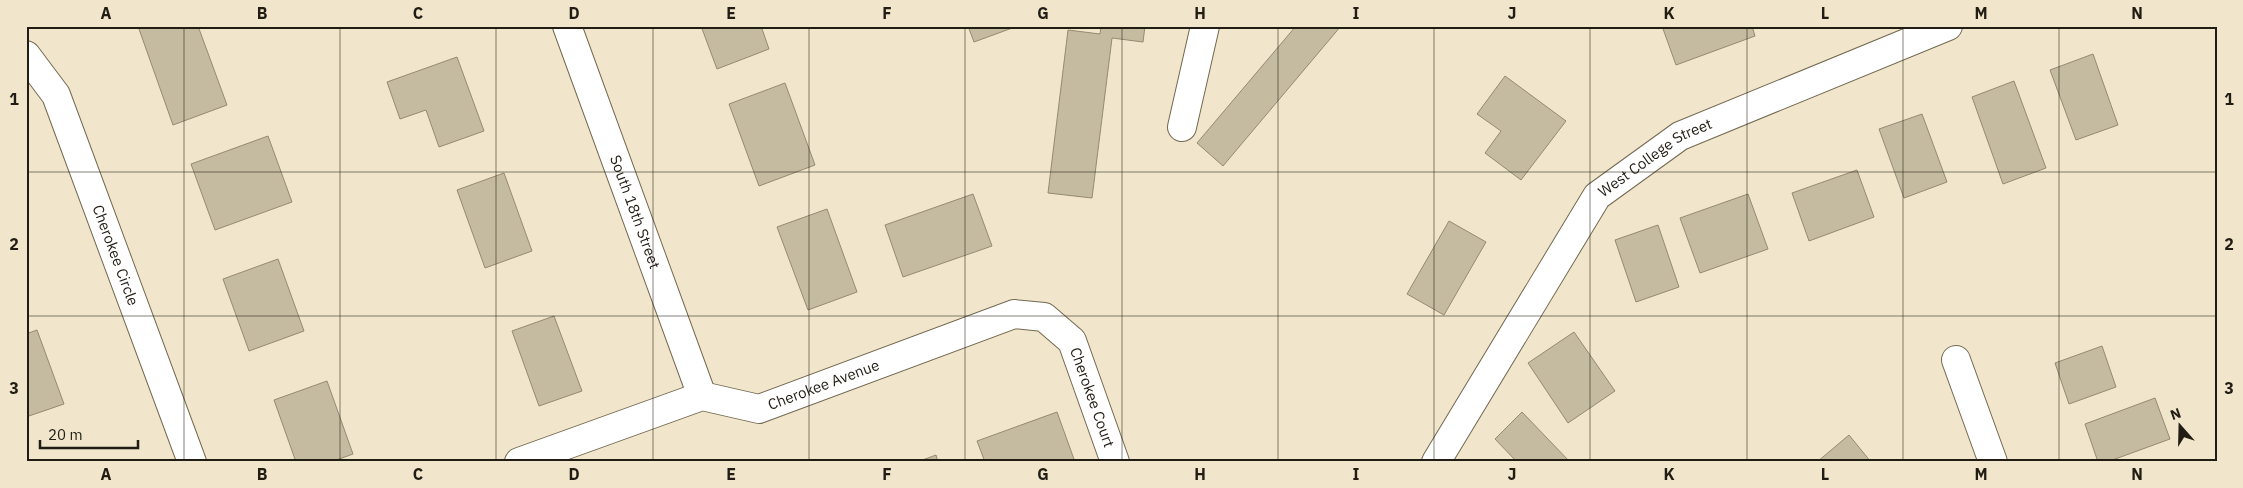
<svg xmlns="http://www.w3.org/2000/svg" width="2243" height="488" font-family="'IBM Plex Sans',sans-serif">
<rect width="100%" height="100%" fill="#f1e6cb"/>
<!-- building -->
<path fill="#c5bba1" stroke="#958a72" d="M147,26h51l29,79 -54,20 -34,-96z
M701,26h60l8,23 -52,20z
M968,26h46l1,1 -41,15z
M1101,26h44l-2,16 -31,-4 -20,160 -44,-5 20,-163 32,4z
M1296,26h45l-118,140 -26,-23z
M1662,26h90l3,10 -79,29z
M2093,54l25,71 -42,15 -26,-70z
M457,57l27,74 -45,16 -13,-37 -26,9 -13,-37z
M1505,76l61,45 -45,59 -36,-27 16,-22 -24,-17z
M2014,81l32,87 -43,16 -31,-87z
M785,83l30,82 -56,21 -30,-82z
M1922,114l25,68 -43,16 -25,-69z
M268,136l24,66 -77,28 -24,-66z
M1857,170l17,47 -65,24 -17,-48z
M504,173l28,78 -47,17 -28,-78z
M973,194l19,52 -89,31 -18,-52z
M1748,194l20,55 -68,24 -20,-55z
M827,209l30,83 -49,18 -31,-83z
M1449,221l37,21 -42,73 -37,-21z
M1658,225l21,62 -43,15 -21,-62z
M278,259l26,72 -55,20 -26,-72z
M554,316l28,75 -43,15 -27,-75z
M37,330l27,74 -38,13v-83z
M1574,332l41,59 -47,32 -40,-60z
M2102,346l14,41 -47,17 -14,-41z
M327,381l26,73 -22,8h-35l-22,-62z
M2155,398l15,41 -63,23h-9l-13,-38z
M1057,412l18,50h-90l-8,-21z
M1522,412l48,50h-53l-22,-23z
M1849,435l22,27h-54z
M936,455l2,7h-21z"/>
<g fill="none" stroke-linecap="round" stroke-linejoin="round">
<defs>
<g id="minor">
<path id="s1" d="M567,26l135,370"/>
<path id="s2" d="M26,55l30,40 136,367"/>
<path d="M1182,127l23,-101"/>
<path d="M1956,360l37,102"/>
<path id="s3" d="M519,462l183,-66 57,13 255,-95 30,3 28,24 43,121"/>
<path id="s4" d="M1436,462l161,-266 83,-60 268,-110"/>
</g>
</defs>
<!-- minor casing -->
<use href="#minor" stroke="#736952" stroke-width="30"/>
<!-- minor -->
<use href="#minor" stroke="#fff" stroke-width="28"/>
</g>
<!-- grid -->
<path fill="none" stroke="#211d14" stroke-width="1" stroke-opacity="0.55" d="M184,26v436M340,26v436M496,26v436M653,26v436M809,26v436M965,26v436M1122,26v436M1278,26v436M1434,26v436M1590,26v436M1747,26v436M1903,26v436M2059,26v436M26,172h2191M26,316h2191"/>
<g text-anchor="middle" stroke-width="4" stroke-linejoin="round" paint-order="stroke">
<!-- street labels -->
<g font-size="15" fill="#211d14" stroke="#f1e6cb">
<text dy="5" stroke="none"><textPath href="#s4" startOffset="381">West College Street</textPath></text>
<text dy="5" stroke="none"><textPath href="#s1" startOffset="198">South 18th Street</textPath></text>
<text dy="5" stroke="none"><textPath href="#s2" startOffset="221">Cherokee Circle</textPath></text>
<text dy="5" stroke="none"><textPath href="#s3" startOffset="322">Cherokee Avenue</textPath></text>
<text dy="5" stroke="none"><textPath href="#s3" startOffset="652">Cherokee Court</textPath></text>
</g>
</g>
<!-- border -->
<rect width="2243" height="488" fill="none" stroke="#f1e6cb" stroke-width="55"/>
<!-- north arrow -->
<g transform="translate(2180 426) rotate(340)" stroke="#f1e6cb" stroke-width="4" paint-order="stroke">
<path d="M0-4L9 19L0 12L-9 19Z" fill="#211d14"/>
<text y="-8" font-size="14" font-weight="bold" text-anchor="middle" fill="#211d14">N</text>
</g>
<!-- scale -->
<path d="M40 440v8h98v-8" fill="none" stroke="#211d14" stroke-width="2.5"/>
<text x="48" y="440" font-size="15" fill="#211d14" stroke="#f1e6cb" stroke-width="4" paint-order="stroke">20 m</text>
<rect x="28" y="28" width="2188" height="432" fill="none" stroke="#211d14" stroke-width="2"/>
<g font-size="16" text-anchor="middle" font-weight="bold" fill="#211d14">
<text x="106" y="19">A</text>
<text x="262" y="19">B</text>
<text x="418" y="19">C</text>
<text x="574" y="19">D</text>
<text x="731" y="19">E</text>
<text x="887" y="19">F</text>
<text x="1043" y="19">G</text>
<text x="1200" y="19">H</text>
<text x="1356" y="19">I</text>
<text x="1512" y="19">J</text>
<text x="1669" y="19">K</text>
<text x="1825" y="19">L</text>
<text x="1981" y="19">M</text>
<text x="2137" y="19">N</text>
<text x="14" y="105">1</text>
<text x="2229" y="105">1</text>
<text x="14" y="250">2</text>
<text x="2229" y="250">2</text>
<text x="14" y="394">3</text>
<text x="2229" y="394">3</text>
<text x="106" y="480">A</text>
<text x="262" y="480">B</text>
<text x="418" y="480">C</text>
<text x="574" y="480">D</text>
<text x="731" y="480">E</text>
<text x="887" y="480">F</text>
<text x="1043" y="480">G</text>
<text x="1200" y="480">H</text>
<text x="1356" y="480">I</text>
<text x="1512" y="480">J</text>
<text x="1669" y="480">K</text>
<text x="1825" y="480">L</text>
<text x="1981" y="480">M</text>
<text x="2137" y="480">N</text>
</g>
</svg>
